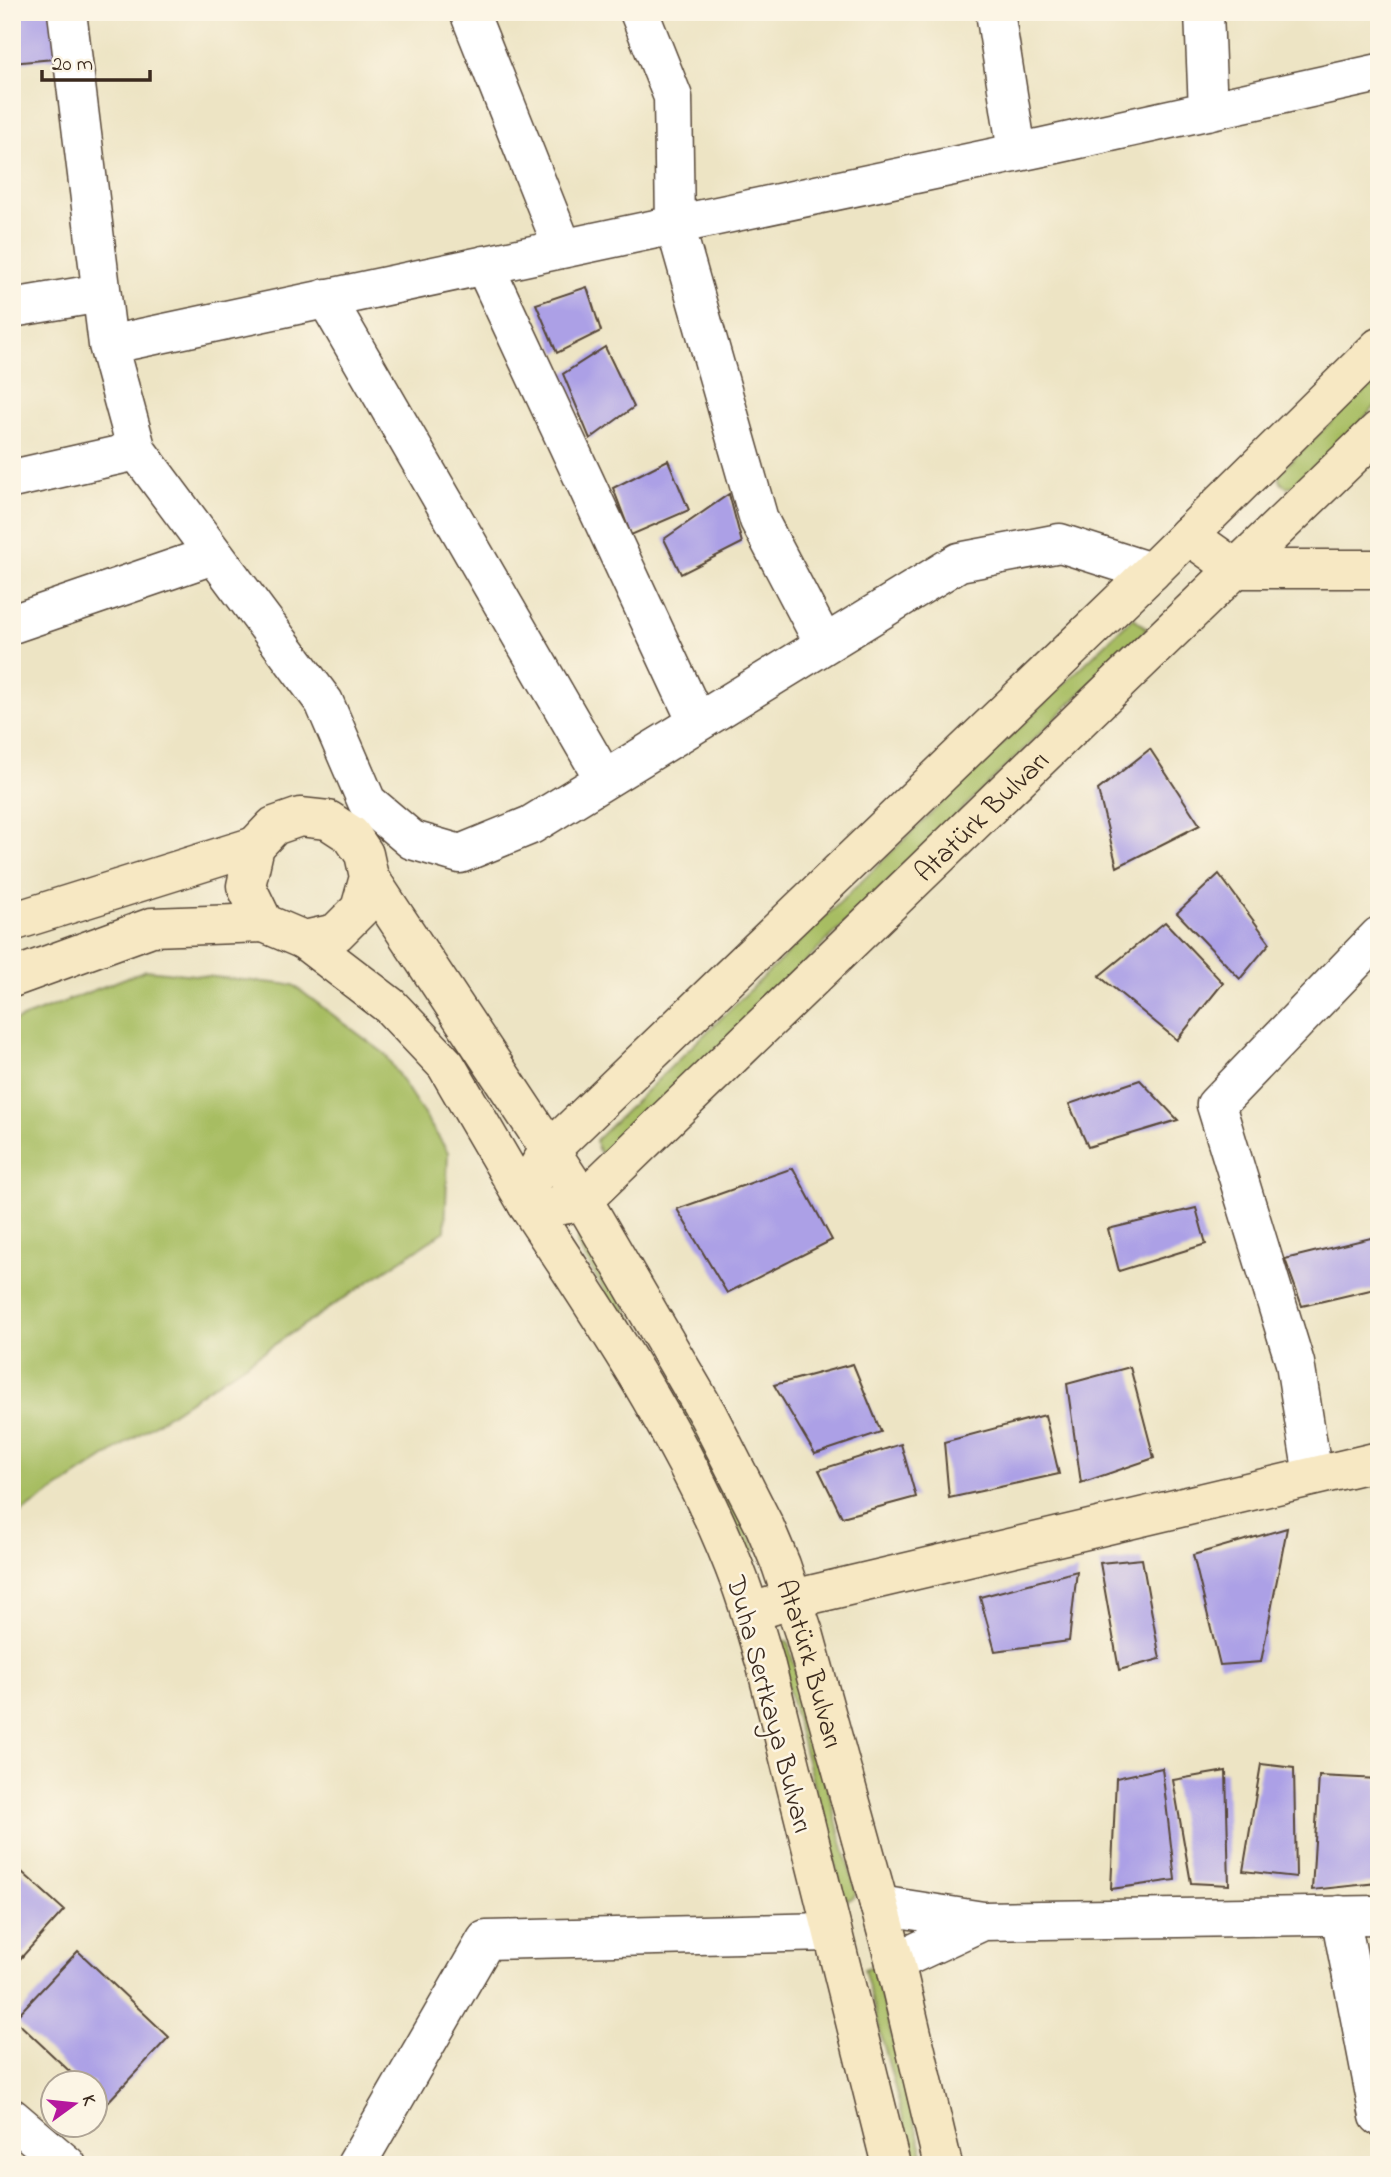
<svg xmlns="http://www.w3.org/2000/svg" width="1391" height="2177" font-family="'Indie Flower',sans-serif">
<rect width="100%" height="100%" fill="#fcf5e5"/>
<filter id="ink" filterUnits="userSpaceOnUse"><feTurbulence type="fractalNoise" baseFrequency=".0143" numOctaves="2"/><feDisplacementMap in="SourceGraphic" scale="14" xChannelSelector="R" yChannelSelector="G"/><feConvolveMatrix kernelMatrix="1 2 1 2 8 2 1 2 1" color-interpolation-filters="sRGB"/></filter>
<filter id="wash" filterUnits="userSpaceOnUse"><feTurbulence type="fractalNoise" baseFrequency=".00686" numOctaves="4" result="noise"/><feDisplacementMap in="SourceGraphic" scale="28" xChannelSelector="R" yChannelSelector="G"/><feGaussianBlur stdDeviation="1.57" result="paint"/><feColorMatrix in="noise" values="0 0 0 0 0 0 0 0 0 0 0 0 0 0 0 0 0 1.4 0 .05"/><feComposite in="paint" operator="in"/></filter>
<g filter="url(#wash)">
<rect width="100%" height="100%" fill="#ede4c4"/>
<!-- green -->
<path fill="#a7bd62" stroke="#717440" stroke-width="2" d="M1379,375v28l-84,82 -8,2 -5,-3 -3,-5 1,-7z
M1133,617l14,12 -538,524 -7,1 -4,-5 -2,-9z
M146,970l147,15 92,69 63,98 -3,79 -433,288v-497z
M580,1237l5,3 106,179 66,131 -7,3 -38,-77 -135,-232v-4z
M779,1640l9,2 68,251 -3,5 -5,2 -5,-5 -67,-250z
M873,1966l53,199h-11l-51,-196z"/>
<g id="blocks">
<!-- building -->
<path fill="#aca0e6" d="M12,12h46l5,46 -51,5z
M587,287l14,44 -44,22 -21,-49z
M605,347l29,60 -44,32 -27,-65z
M668,460l21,50 -58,25 -18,-47z
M729,494l13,49 -61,31 -17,-35z
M1150,749l50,76 -83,42 -19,-77z
M1219,874l51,69 -30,36 -63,-66z
M1165,922l58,61 -46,57 -78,-64z
M1140,1080l38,40 -90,27 -19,-43z
M793,1168l39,72 -105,53 -50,-84z
M1196,1208l10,36 -87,27 -11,-42z
M1379,1236v52l-77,18 -17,-47z
M853,1364l28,68 -66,22 -41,-69z
M1130,1367l24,91 -73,25 -14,-99z
M1045,1415l14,59 -110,24 -5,-56z
M901,1444l15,53 -74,20 -23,-47z
M1287,1528l-26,134 -41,3 -27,-110z
M1142,1559l18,100 -41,11 -19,-107z
M1077,1571l-8,70 -74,10 -15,-54z
M1261,1764l33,4 2,109 -53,-6z
M1162,1768l13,112 -64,9 5,-111z
M1226,1771l3,114 -38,-2 -18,-103z
M1319,1776l60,3 -2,104 -65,7z
M12,1863l52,47 -52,58z
M78,1951l91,86 -64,68 -11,-10v-13h-13l-67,-63z"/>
</g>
</g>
<g filter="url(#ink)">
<use href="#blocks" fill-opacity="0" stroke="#564637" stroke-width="2"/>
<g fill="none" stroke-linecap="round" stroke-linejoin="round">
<defs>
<path id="street" d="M67,12l41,333 29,106 187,251 43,100 45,38 48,14 71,-29 428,-263 101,-19 91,29
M469,12l94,236
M639,12l34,85 2,128 84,295 65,124
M995,12l22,140
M1204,12l4,99
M484,265l213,457
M326,298l278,481
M12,308l89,-15
M108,345l935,-198 336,-74
M12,479l125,-28
M12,624l201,-69
M1313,1476l-18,-113 -79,-258 163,-169
M879,1905l104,16 396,-6
M1340,1915l39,201
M895,1962l88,-41
M12,2118l55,47
M356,2165l130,-225 345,-8"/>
<g id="secondary">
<path d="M1188,535l48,34h143"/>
<path d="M300,817l28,3 23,15 13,19 5,23 -9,32 -24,24 -32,7 -40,-17 -18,-37 9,-40 19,-20z"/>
<path id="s1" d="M369,877l214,323 125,215 57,112 16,38 23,68 91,329 48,203"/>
<path d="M12,922l243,-76"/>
<path id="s2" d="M304,940l86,66 56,59 81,139c20,4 37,3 56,-4l796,-770"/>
<path d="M12,978l140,-51 112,-4"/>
<path d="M768,1607l25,-8 586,-138"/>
<path d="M891,2165l-126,-503c-8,-26 -15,-52 -24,-77 -50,-136 -134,-260 -214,-381 2,-22 9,-35 22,-53l602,-579 228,-225"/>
</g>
</defs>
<!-- street casing -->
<use href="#street" stroke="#564637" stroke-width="41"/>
<!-- secondary casing -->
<use href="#secondary" stroke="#564637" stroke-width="41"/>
<!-- street -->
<use href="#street" stroke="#fff" stroke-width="38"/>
<!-- secondary -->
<use href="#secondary" stroke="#f7e8c3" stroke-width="38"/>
</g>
</g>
<g text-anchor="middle" stroke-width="5" stroke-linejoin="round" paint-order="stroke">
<!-- street labels -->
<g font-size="28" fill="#3b2a1e" stroke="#fcf5e5">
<text dy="10" stroke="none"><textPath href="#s2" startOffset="961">Atatürk Bulvarı</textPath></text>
<text dy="10" stroke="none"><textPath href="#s1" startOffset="906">Atatürk Bulvarı</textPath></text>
<text transform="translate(771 1704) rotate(75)" y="10">Duha Sertkaya Bulvarı</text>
</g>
</g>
<!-- margin -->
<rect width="1391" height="2177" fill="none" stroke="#fcf5e5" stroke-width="42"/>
<!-- north arrow -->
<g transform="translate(74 2104) rotate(75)"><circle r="33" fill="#fcf5e5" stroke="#afa495" stroke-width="2"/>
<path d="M0-5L12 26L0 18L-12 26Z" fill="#b5179e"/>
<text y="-10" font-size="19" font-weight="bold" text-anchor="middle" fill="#3b2a1e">K</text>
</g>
<!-- scale -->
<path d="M42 70v10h108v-10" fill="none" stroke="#3b2a1e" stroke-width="3.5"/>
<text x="52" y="70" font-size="21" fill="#3b2a1e" stroke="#fcf5e5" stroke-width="5" paint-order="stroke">20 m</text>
</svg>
